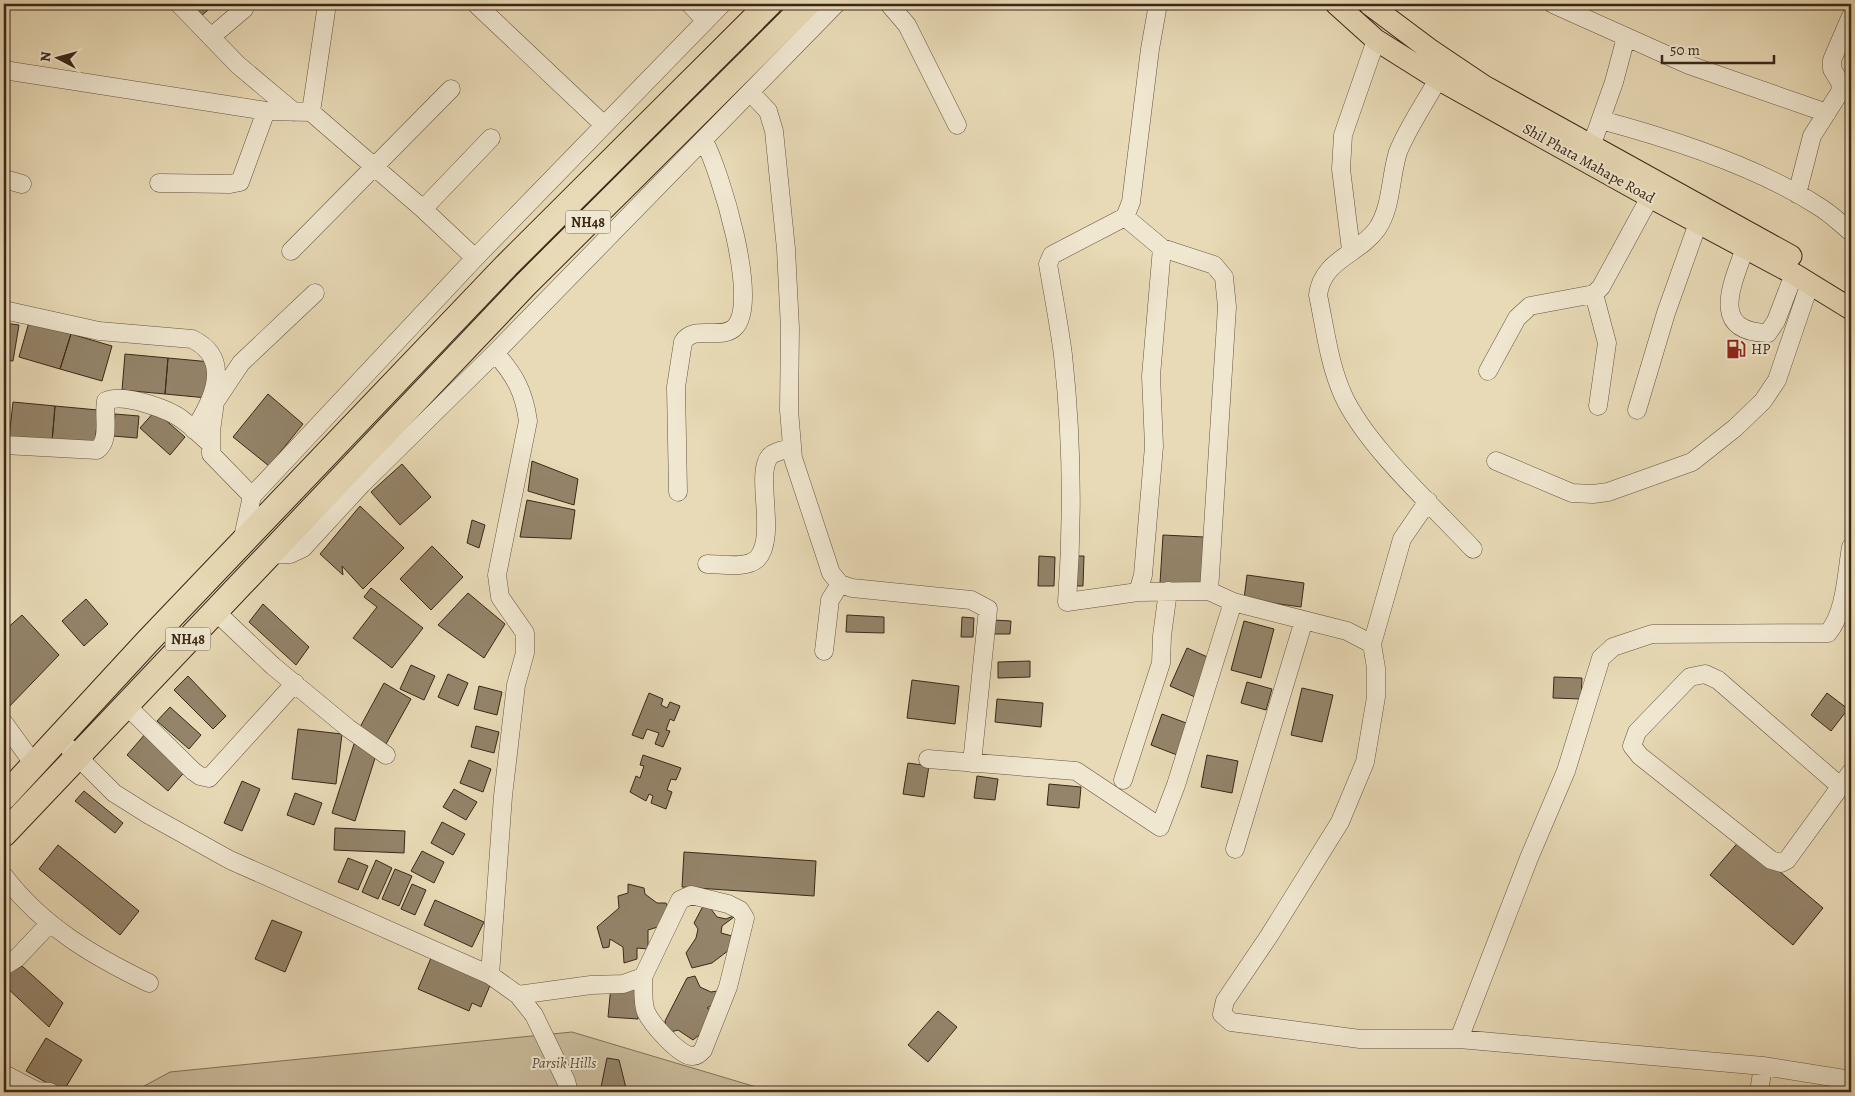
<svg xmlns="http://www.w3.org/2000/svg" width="1855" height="1096" font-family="Alegreya,serif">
<rect width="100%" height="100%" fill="#e8dab6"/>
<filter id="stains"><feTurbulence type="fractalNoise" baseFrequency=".004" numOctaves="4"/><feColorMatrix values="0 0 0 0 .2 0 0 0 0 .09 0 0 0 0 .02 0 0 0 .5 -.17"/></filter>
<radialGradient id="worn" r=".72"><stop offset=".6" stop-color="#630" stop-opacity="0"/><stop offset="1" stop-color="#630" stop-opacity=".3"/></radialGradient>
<!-- green -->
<path fill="#cabc9b" stroke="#82725a" d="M572,1032l201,60h-640l37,-20z"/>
<!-- building -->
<path fill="#94846a" stroke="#3a2718" d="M190,4h25l-14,12z
M29,322l42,12 -11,35 -41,-12z
M4,323l15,2 -6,36 -9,-1z
M71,334l41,12 -10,35 -42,-12z
M125,354l43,4 -3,36 -43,-4z
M168,358l43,4 -4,36 -42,-4z
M268,394l35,30 -34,42 -36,-29z
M13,402l42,4 -3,36 -43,-4z
M55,406l43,4 -3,36 -43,-4z
M155,411l30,26 -15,18 -30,-27z
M115,414l24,2 -2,22 -24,-2z
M532,461l46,18 -4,26 -46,-14z
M402,464l29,33 -31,28 -29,-33z
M527,500l48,10 -4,29 -51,-2z
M360,506l44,42 -41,41 -21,-23 1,9 -23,-21z
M472,520l13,5 -6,23 -12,-5z
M1163,535l41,2 -2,48 -42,-2z
M432,546l31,31 -32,33 -31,-31z
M1039,556l16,1 -1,29h-16z
M1072,556h12l-1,30h-11z
M1247,575l57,8 -3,24 -57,-8z
M371,588l52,40 -31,40 -39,-30 24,-31 -13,-10z
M468,593l37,31 -21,34 -46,-33z
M86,599l22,25 -24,22 -22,-25z
M263,604l46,43 -13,18 -47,-43z
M22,615l37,40 -55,57v-81z
M847,615l37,2v16l-38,-1z
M962,617l12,1 -1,19h-12z
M993,620l18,1 -1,13h-18z
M1244,621l30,8 -13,49 -30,-8z
M1187,648l25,11 -17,38 -25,-11z
M1030,661v16l-32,1v-16z
M411,665l24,11 -11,24 -24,-11z
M448,674l20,9 -10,23 -20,-9z
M188,676l38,40 -13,13 -39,-39z
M1554,677l28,1 -1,21 -28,-1z
M912,680l47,6 -4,38 -48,-6z
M1247,682l25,7 -6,21 -25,-7z
M384,683l27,16 -25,45 -27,-15z
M479,686l23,6 -5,23 -23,-6z
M1302,688l31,7 -11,47 -31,-7z
M649,693l14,6 -2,6 6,3 3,-6 10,4 -6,15 -4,-2 -4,11 4,1 -7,16 -8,-3 4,-11 -12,-4 -4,10 -11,-4z
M1827,693l21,16 -17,22 -20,-16z
M997,699l46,4 -2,24 -46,-5z
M170,707l31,28 -12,14 -32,-28z
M1162,714l27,10 -12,31 -26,-10z
M476,726l23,6 -5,21 -23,-6z
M298,729l44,5 -6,50 -44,-5z
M146,733l41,36 -19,22 -41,-36z
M354,744l23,8 -22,69 -23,-8z
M643,755l38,13 -5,12 -5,-1 -4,11 5,2 -6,17 -15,-6 2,-7 -4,-2 -3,7 -16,-9 6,-16 4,2 4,-12 -4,-1z
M1207,755l31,6 -6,32 -31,-6z
M469,760l22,9 -8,23 -23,-9z
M908,763l21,3 -5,31 -21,-3z
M977,776l21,3 -3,21 -21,-2z
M242,781l18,8 -18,42 -18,-8z
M1049,784l32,3 -2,21 -32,-3z
M454,789l23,13 -11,18 -23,-13z
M84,791l39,32 -8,10 -40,-32z
M295,793l27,10 -8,22 -27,-10z
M442,822l23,12 -12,21 -22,-12z
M335,828l70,3 -1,22 -70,-3z
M1741,839l82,69 -30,37 -83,-70z
M58,845l81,66 -19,24 -81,-66z
M422,851l22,11 -10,21 -23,-12z
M684,852l132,9 -2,35 -132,-9z
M348,858l20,8 -10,24 -20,-8z
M376,860l16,8 -14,31 -16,-7z
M395,869l17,7 -13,30 -17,-7z
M412,884l14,6 -11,25 -14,-6z
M628,884l16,4 1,6 12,9h9l4,9 -9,14 -13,4v19l-11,-1v11l-13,4 -1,-16 -13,-8 -1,8 -6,1 -6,-21 22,-19 -1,-12 10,-3z
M435,900l49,22 -12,25 -48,-22z
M708,905l9,12 9,2 12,-5 -16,12 -1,7 11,3 -3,14 -17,13 -20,5 -6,-15 10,-15 2,-9 -4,-6 8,-15z
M272,920l30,12 -17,40 -30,-13z
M431,958l60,25 -10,24 -9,-4 -3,8 -51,-22z
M22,966l41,37 -14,24 -45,-42v-10z
M695,976l5,11 11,5 13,-2v8l-17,10 5,3 -1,14 -18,15 -15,-10 -11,3 -2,-12 22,-43z
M611,986l30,3 -3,30 -30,-2z
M938,1011l19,16 -29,35 -20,-17z
M46,1038l36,22 -19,32 -37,-21z
M607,1058l12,2 8,32h-27z"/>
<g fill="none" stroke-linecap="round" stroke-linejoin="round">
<defs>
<path id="minor" d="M179,4l59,61 56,47
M690,4l15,16
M889,4l18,21 50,100
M1553,4l136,61 138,48
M477,5l127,120
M211,37l33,-28 2,-5
M4,70l262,41 45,1 112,97 52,49
M1438,79c-13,24 -30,48 -40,73 -8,25 -6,55 -21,77 -18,25 -55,31 -59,66 7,33 11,69 25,100 23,51 91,112 130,154
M750,92l18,19 6,20 12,118 4,79 -1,82 4,48 38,115 9,11 12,4 119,12 17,9 -16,154
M311,112l16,-108
M1601,120c71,19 155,46 217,86 12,7 22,17 33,26
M1587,158l27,-76 12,-45
M4,179l18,5
M159,183l71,1 10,-2 26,-71
M1797,194l15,-58 28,-44 1,-8 -9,-15v-9l19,-44
M423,209l68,-71
M1125,217l6,-15 19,-153 8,-45
M1745,248c-12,35 -37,84 23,85l8,-12 18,-47
M1351,250l-10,-81 2,-34 33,-95
M291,251l160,-162
M1594,294l13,49 -9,63
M4,310l95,21 93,8c42,20 20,63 2,91
M1488,371l29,-53 13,-12 64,-12 7,-7 49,-90
M1637,410l29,-97 32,-90
M4,445l93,5c14,-10 6,-34 9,-49 17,-8 64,8 78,20 10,7 18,16 27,23
M1496,461l76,32 21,1 15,-2 84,-30 43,-34 28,-27 14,-21 33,-97
M678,492l-2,-105 7,-45c11,-18 39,-1 52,-15 25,-26 -15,-157 -31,-186
M252,496l-41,-42v-23l4,-29 26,-39 74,-70
M242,542l10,-46 223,-238 247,-254
M268,555l22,-1 13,-6 59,-64 133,-131 341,-349
M707,564c14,0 39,5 50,-5 21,-22 -3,-85 13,-103 5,-5 15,-6 22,-8
M1209,591l-71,1 -71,10c6,-82 5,-165 -4,-247 -4,-31 -10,-61 -15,-91l4,-9 73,-38 37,31 52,17 10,12 3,30 -18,284 24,11 114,29 25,13 4,24v29l-11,65 -25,60 -71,114 -44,65 -3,13 9,8 129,17h99l70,-181 37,-87 35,-113 12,-11 39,-13 176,-1c18,-22 18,-58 23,-86
M1138,592l5,-17 11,-129 -3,-70 11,-128
M215,611l58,55 75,62 38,27
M1372,644l30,-105 26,-38
M824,651l6,-51 10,-16
M126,705l67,66 7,5 9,2 86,-95
M4,723l29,40
M69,748l45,45 35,22 81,45 260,115 28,20 16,20 32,66 3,11
M928,759l148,12 84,56 16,-42 57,-183
M1123,780l38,-117 1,-27 6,-45
M1840,786l-122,-106 -13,-6 -15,3 -53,55 -5,14 8,10 131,104 10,3 6,-3 64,-88
M1235,849l69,-229
M4,876c38,50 89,80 145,107
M4,966l13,-8 32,-34
M490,975l13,-179 13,-111 9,-32v-20l-25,-36 -3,-22 31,-154c-4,-29 -13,-46 -33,-68
M518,995l73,-10 32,-1 20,-7 37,-77 11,-5 37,9 12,6 5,8 -17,69 -25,63c-3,3 -6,6 -10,6 -12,2 -42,-33 -47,-44 -4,-9 -2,-25 -3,-35
M1459,1039l304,27 88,14
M4,1074l33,17 13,1
M1759,1092l4,-26"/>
<path id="major" d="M1336,4l40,36 62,39 212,118 144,77 57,35
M1369,4l60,45 55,37 307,170"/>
<path id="highway" d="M4,797l144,-156 358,-375 263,-262
M4,834l521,-549 282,-281"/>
</defs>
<!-- minor casing -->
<use href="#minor" stroke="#665440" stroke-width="19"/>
<!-- major casing -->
<use href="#major" stroke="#3a2718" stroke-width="23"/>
<!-- highway casing -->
<use href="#highway" stroke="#3a2718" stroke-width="27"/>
<!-- minor -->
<use href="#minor" stroke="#f0e7d0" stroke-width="18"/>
<!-- major -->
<use href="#major" stroke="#e8dab6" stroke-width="21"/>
<!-- highway -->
<use href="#highway" stroke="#e8dab6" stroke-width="25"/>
</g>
<!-- icons -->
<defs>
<symbol id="fuel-bare" viewBox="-9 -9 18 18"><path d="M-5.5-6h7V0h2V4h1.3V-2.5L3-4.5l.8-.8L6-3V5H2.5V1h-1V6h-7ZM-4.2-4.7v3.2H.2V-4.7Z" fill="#8f2418" stroke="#f0e7d0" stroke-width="2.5" paint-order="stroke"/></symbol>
</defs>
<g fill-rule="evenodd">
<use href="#fuel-bare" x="1722" y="335" width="28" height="28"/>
</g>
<g text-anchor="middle" stroke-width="4" stroke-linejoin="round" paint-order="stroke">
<!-- shield labels -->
<g fill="#f0e7d0" stroke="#71614f" stroke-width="1">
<rect x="565.5" y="210.5" width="45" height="23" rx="4"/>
<rect x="165.5" y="627.5" width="45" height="23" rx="4"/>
</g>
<g font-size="14" font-weight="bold" fill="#3a2718">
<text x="588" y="227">NH48</text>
<text x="188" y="644">NH48</text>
</g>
<!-- street labels -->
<g font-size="15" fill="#3a2718" stroke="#f0e7d0">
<text transform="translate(1589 163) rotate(29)" y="5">Shil Phata Mahape Road</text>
</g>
<!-- poi labels -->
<g font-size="15" fill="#3a2718" stroke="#f0e7d0" text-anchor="start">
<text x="1751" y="354">HP</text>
</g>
<!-- park labels -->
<g font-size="15" font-style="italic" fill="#5e4c39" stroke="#f0e7d0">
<text x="564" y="1068">Parsik Hills</text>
</g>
</g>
<!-- margin -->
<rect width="1855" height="1096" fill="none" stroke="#e8dab6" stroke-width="20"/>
<rect x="5" y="5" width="1845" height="1086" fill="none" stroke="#3a2718" stroke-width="2.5"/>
<rect x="10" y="10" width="1835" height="1076" fill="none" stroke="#3a2718"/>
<!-- north arrow -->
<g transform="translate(58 58) rotate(276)" stroke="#f0e7d0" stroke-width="4" paint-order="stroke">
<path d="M0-4L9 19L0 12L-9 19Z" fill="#3a2718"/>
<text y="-8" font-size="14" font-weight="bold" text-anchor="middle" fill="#3a2718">N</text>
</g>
<!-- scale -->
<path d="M1662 55v8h112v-8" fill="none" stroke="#3a2718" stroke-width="2.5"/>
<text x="1670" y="55" font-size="15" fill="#3a2718" stroke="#f0e7d0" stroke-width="4" paint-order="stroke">50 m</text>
<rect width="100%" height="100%" filter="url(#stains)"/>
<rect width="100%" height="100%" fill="url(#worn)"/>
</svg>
